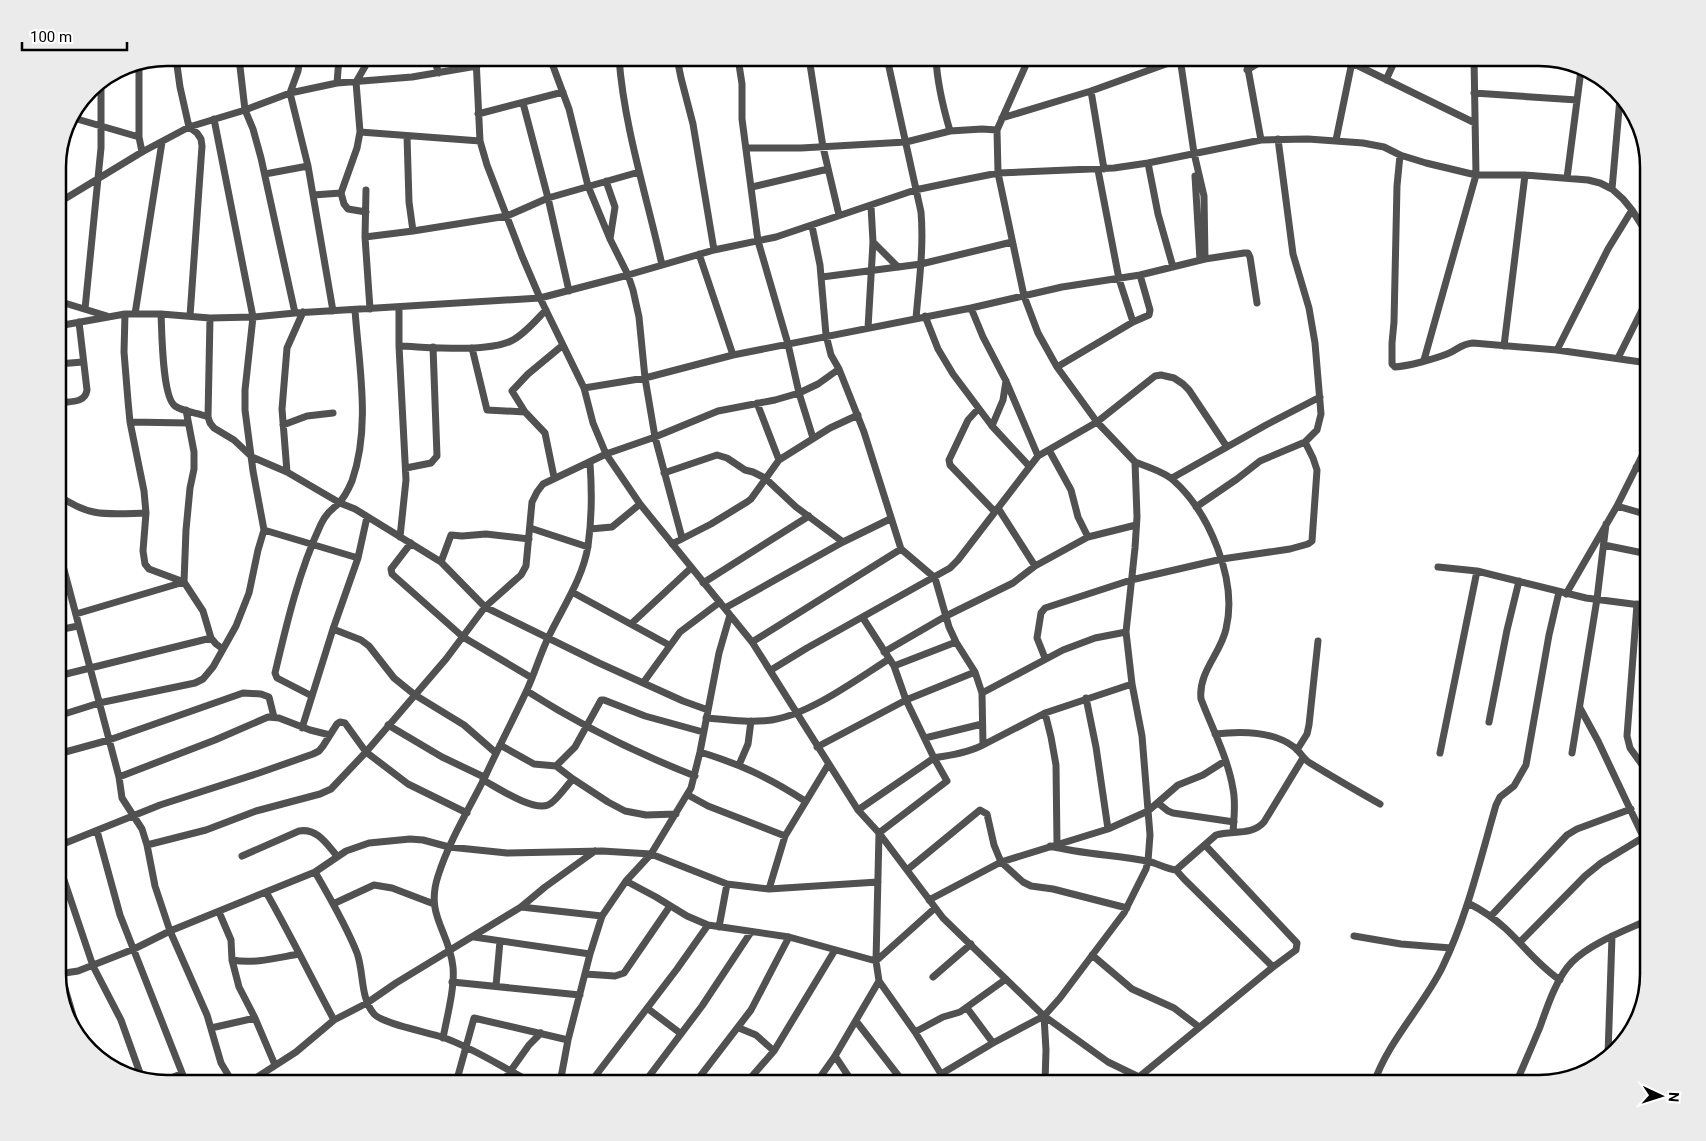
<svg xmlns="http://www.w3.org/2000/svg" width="1706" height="1141" font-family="Roboto,sans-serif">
<rect width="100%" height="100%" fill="#fff"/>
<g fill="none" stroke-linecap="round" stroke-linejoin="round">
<!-- minor -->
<path stroke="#515151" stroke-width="7" d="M176,58l4,29 9,40 8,6 4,6 1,7 -12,170
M239,58l6,52 8,19 8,29 34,155
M300,58l-2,13 -8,22 18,73 25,145
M370,58l-14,24 4,50 120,9
M433,58l6,15
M476,58l4,83 7,24 35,91 18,42 44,90 9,35 13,31 34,50 112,138 106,168 21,23 64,85 101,98 64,46 31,15 20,6
M550,58l19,51 19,77 22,53 18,36 5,15 6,27 6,61 10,59 27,101
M619,58c5,69 28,139 43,207
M677,58l4,20 12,46 21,126
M738,58l4,26v35l16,122 30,103 11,49 14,45
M809,58l14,89 16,68
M887,58l34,154c3,35 -2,71 -5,106
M936,58c1,25 7,49 14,73
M1180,58l14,95 10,43 1,63
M1246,58l15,82
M1342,58l133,65
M139,63v74l3,15
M1247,70l20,-12
M1386,80l10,-22
M337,83l2,-25
M1091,91l13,78
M1474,93l103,7
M523,103l25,95 21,93
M478,114l85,-22
M70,117l69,20
M1002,118l89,-27 89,-32
M360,132l-3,16 -16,45 3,11 4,5 18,3
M407,136l2,66 4,29
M1336,140l16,-78
M747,148h54l105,-6 44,-11 32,-2 15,1
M1400,155l-3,31 -3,136 -2,21v21l3,3c14,-1 39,-8 52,-13 11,-4 13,-10 26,-11l84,7 91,13
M1148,163l10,51 15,53
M1098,170l21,109 14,43
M265,174l43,-8
M1195,176l5,84
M1567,178l14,-108
M606,181l9,26 -5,32
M752,187l76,-18
M1612,189l8,-91
M313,195l28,-2
M58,203l84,-51 47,-25 56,-17 45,-17 47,-10 75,-6 65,-11
M812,226l8,39 6,70 5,20 8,14 25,63 37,117
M365,237l1,-47
M873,242l25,25
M699,254l34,101
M822,277l99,-13 91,-22
M58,301l49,15
M399,307v39l7,134 -6,57
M971,308l12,29 23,44 32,75
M85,309l16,-161v-66
M370,309l-5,-72 48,-6 94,-15 41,-18 91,-26
M125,314l-1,38 4,49 2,21 14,69 2,22 -3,38 2,13 4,5 35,13 19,29 8,27
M135,314l27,-172
M161,314c1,17 1,83 14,92 9,6 23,7 33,11
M925,316l13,33 15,25 39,52 37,40
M210,318l-2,99 2,6 4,5 20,12 18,17 35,15 53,31 15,6 86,53 44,45 114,56 84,38 25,9
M58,326l67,-12h36l49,4 43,-1 42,-4 245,-15 88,-23 86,-25 62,-13 139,-47 43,-9 40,-8 116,-5 34,-5 113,-23 47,-1 55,4 21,4 16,8 26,8 50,12h49l63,5 12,3 12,6 11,10 9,11 16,25
M868,328l5,-86 -2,-36
M399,346c30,1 86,7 112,-5 13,-6 25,-21 35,-31
M1504,346l21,-171
M472,348l15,62 38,2
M1557,350l51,-101 24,-39
M1618,358l30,-60
M1424,360l52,-185 -2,-117
M58,364l25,-2
M1057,367l76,-45 16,-7 1,-5 -10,-35
M584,388l61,-10 88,-23 238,-47 91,-21 78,-12 65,-16 39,-6h4l2,4 7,46
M58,403c11,-2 27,1 29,-13l-8,-68
M757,403l22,57
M978,409l-10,11 -19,40 1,5 45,47
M130,422l58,1
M283,425l24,-9 26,-3
M992,426l11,-26 3,-19
M1049,450l22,40 7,27 10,20 48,-12
M1135,462c10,4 30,10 38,18 36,32 65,100 53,149 -5,24 -28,43 -25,70 11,29 27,59 32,90 3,14 1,28 0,43
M1636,467l12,3
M406,468l25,-5 6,-7 -4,-109
M287,472l-5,-63 5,-61 16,-36
M664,473l53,-18 10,3 18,12 8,2 12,6 31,29 47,35
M554,477l-9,-44 -20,-21 -13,-21 16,-17 35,-29
M1172,478l94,-53 54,-28
M58,495c32,23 50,19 88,18
M1617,506l31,9
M1196,507l41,-28 23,-18 45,-19 12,-12 4,-16 -6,-71 -6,-35 -16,-54 -15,-115
M998,508l37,58
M530,528l58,19
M590,529l22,-2 28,-23
M264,530l94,28
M411,543l-20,26 1,5 71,63 69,41
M672,544l39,-20 36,-22 4,-3 28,-39 51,-32 28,-13
M1604,545l44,9
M58,547l61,230 3,21 20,31 5,16 8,41 15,45 37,84 14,48 12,20
M441,562l10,-27 11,1 24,-2 43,5
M1438,567l39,4 109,27 62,8
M184,582l2,-52 4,-42 4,-19v-17l-8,-42
M703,583l106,-67
M572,592l97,53
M1566,594l51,-88 31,-62
M1637,604l-10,132 3,12 18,25
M725,608l118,-66 47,-23
M76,614l108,-32
M631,624l60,-56
M333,629l28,11 8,6 25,32 21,17 49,30 32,28
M58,630l20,-4
M752,642l149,-93 34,29 14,49 7,15 19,30 7,21
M884,652l62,-36 67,-33 22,-17 53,-29
M1045,658l-8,-20 4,-25 4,-5 86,-28 91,-21 68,-10 18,-5 4,-3 5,-71 -4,-12 -8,-16
M894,666l62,-24
M771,670l36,-22 143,-80 8,-8 80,-104 59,-34 58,-46 6,-1 13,3 9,6 6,6 38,57
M58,676l153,-38 5,6 7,5
M643,683l37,-51 40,-30
M527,691c53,34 109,62 168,85
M312,696l-35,-18 -2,-5c12,-51 24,-102 46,-149 5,-10 10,-14 17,-20 6,-6 11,-16 14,-23 19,-55 7,-114 3,-171
M1086,698l10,49 12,82
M1580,708l18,33 50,106
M1045,713l6,24 5,28 1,79
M58,716l41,-13 96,-20 8,-4 10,-12 23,-41 13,-33 9,-43 6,-20 -11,-59 -8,-61v-20l8,-73 -39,-198
M706,718c22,2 45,5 66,2 38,-6 84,-40 117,-61
M1489,722l18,-92 12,-49
M388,725l54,32 42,20
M302,728l31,-99 25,-71 9,-41
M1215,734c25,-3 57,-4 79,13 6,4 9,12 16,16 23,14 47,28 70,41
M925,738l57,-14
M500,745l34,19 22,2 17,13 35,23 17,9 21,4 30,-1
M983,745l62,-32 87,-29
M817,747l89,-47 69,-28
M1297,750l10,-16 2,-9 9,-84
M700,752c40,12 70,26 105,49
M1440,753l37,-182
M1572,753l25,-154 9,-75
M58,754l51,-14 134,-47 18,1 8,3 5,20
M739,765l9,-21 3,-23
M556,766l19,-19 26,-47h3l41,16 58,16
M119,777l96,-37 53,-23 11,1 31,12 20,5
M483,780c15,8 49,31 65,25 8,-3 18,-19 25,-26
M688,795l20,11 77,30
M1158,803l10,8 5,2 61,9
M858,810l76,-52 -28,-58 -12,-34 -31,-48
M97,831l23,84 66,168
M147,845l59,-15 50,-19 64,-17 11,-5 35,-37 80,-93 39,-52 36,-32 5,-9 6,-64 5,-10 6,-8 63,-30 49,-17 63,-26 57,-11 24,-7 19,-9 21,-15
M1205,845l92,98 -1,7 -23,17
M58,846l102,-41 99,-32 54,-19 6,-3 4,-5 14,-22 3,-2 5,1 21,29 42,32 59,29
M1050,846c32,8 64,9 97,15 10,2 19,8 29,9l8,9 89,88 -134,110
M242,856l57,-25c18,-3 27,12 38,25
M58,862l35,104 28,54 20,56
M907,870l73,-60 7,4 7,31 7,17 22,20 8,4 22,3 74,19
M1176,870l40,-35c16,-5 36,1 48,-13l39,-64
M315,872c15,26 31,53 42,81 7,19 3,45 17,61 9,10 53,18 68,23 32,11 61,31 91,46
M626,881l30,16 31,19 21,9 81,12 87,24 59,-53
M769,889l16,-53 43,-71
M266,892c24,42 45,85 68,128
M929,900l72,-38 107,-33 40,-18 30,-26 25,-10 22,-14
M1468,903c14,7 27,16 38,26 18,17 33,37 54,51
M333,904l41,-19 18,3 42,16
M521,907l81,9
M219,912l12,28 1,20 7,27 16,31 20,47
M1491,916l76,-81 10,-6 54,-20
M719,927l8,-43
M1354,936l47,8 50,4
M474,937l116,17
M1520,942l65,-66 16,-13 43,-26
M1092,955l40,34 42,19 25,19
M232,960c23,4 44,-2 67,-6
M58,974l20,-3 56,-22 36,-18 145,-59 31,-21 23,-8 41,-4 13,1 26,7 58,6 95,-2 49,3 76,30 42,5 109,-7
M585,974l30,2 9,-3 46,-67
M61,975l18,61
M933,977l38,-33
M452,982l128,13
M496,986l4,-45
M647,1008l33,25
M967,1008l26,35
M1044,1016l2,34 -1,33
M856,1021l48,62
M211,1028l44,-10
M739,1028l17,7 18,16
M915,1032l28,-15 17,-5 46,-33
M443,1038c4,-21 12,-51 10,-71 -4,-37 -28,-51 -15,-91 11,-35 31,-67 47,-99 13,-29 28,-57 41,-85 9,-19 14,-38 23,-56 14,-29 34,-58 39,-90 4,-28 4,-56 2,-83
M1608,1055l4,-119
M835,1056l18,27
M161,1082l20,-8
M248,1083l48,-31 38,-32 33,-17 29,-20 125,-76 24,-20 50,-36
M456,1083l18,-65 94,22
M502,1083l27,-38 12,-12
M560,1083l8,-43 22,-86 12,-38 24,-35 25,-27 40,-66 9,-36 19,-99 11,-38
M590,1083l87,-114 31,-44
M644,1083l58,-77 49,-74
M695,1083l56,-73 38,-73
M746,1083l28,-32 61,-101
M816,1083l19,-27 44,-75
M929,1083l12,-9 52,-31 51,-27 16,-18 64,-85 22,-44 2,-8 2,-26 -8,-99 -10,-52 -6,-52 9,-84 2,-31 -2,-55 -38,-40 -40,-55 -19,-34 -14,-37 -26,-123 -1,-43 32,-72
M945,1083l-4,-9 -26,-42 -36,-51 -3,-20 3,-128 68,-52 -13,-23c16,-3 34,-5 49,-13l-1,-52 81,-43 32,-12 31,-6
M1374,1083c13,-40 49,-77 68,-115 25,-51 38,-108 54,-163l4,-8 14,-11 12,-21 23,-130 10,-43
M1516,1083c8,-18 16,-37 24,-56 7,-20 17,-50 32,-65 19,-19 52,-31 76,-42"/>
</g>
<!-- crop -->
<path d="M0 0H1706V1141H0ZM167 66H1539A101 101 0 0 1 1640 167V974A101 101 0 0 1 1539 1075H167A101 101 0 0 1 66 974V167A101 101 0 0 1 167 66Z" fill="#ebebeb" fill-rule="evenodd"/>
<path fill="none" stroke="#000" stroke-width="2.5" d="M167 66H1539A101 101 0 0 1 1640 167V974A101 101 0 0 1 1539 1075H167A101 101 0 0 1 66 974V167A101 101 0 0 1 167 66Z"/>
<!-- north arrow -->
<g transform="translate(1661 1096) rotate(94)" stroke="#ffffff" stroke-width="4" paint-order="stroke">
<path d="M0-4L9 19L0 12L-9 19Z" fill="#000000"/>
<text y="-8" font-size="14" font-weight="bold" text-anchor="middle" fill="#000000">N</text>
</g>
<!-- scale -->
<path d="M22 42v8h105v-8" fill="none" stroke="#000000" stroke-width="2.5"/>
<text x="30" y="42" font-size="15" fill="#000000" stroke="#ffffff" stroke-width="4" paint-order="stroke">100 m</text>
</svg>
